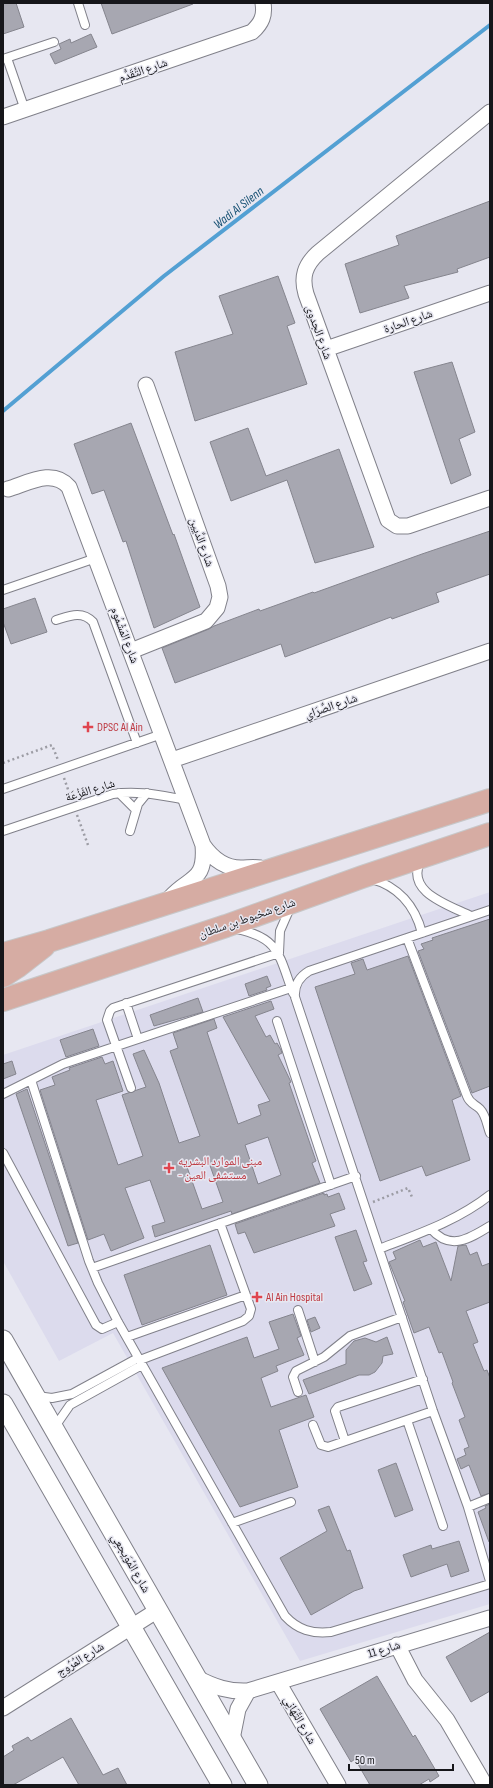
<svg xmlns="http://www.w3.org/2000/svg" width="493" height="1788" font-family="'Sofia Sans Condensed','Noto Naskh Arabic',sans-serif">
<rect width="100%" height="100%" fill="#e7e7f1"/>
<!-- built -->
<path fill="#dcdbed" d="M490,892v712l-190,57 -187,-328 -54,28 -56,-100v-206z"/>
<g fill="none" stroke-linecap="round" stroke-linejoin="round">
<!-- stream -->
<path stroke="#53a0d3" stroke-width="4" d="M3,411l161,-135 326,-251"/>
</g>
<!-- building -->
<path fill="#a7a7b1" stroke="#85858e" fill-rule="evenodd" d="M3,3h13l8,24 -21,7z
M101,3h92v1l-81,30z
M91,34l6,13 -42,17 -5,-10 11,-5 -2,-5 11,-5 1,4z
M490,201v56l-33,12 1,3 -54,14 5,12 -49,15 -15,-49 54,-19 -3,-9z
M278,276l17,47 -8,3 20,58 -112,37 -20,-69 58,-18 -14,-38z
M452,362l23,70 -16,7 12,36 -20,9 -37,-112z
M131,423l42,112 1,-1 26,73 -46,21 -28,-87 -3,1 -19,-52 -12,4 -18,-50z
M248,428l18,48 73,-27 35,98 -59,16 -28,-83 -56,21 -21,-59z
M490,531v43l-54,19 3,9 -47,17 -1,-2 -106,40 -4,-13 -106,39 -13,-35 47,-19 5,-3 45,-17 1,2 53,-19 1,1 108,-39z
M35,598l12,34 -36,12 -8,-22v-13z
M490,919v167l-18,7 -54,-142 6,-2 -3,-5 12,-4 -1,-2z
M408,956l53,140 -9,4 18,60 -44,16 -4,-10 -42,15 -65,-194 40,-13 -4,-11 12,-4 4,11z
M267,976l4,10 -5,2 1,2 -18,6 -4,-12z
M198,998l5,14 -49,14 -4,-11z
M271,1001l3,8 -19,7 11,21 4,-2 5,9 2,-1 4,7 1,3 -4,2 13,27 -2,1 27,78 -4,2 8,20 -88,31 -1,-3 -76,26 -3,-11 13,-4 -15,-42 -25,8 19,50 -33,13 -7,-17 -16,6 -48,-150 15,-5 -3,-8 18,-7 -1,-2 33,-11 3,7 8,-3 10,30 -27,9 22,65 25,-9 -21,-61 24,-8 -13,-33 11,-4 15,33 20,60 21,-7 -30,-85 8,-3 -5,-15 41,-14 3,9 -10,4 31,92 23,-9 -3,-10 12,-4 -47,-84zM268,1137l13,38 -23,9 -13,-39zM208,1160l15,42 -21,7 -15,-42z
M93,1029l6,17 -33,11 -6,-17z
M12,1061l4,13 -13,5v-15z
M27,1089l51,154 -10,3 -52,-152z
M324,1193v2l3,-1 1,3 11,-4 6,16 -15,5 5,12 -81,27 -9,-21 -7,2 -3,-10z
M356,1230l11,31 -4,1 9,22 -18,7 -19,-54z
M420,1240l3,7 13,-5 15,39 7,-35 8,-1 4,10 7,-3 5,14 8,-3v39l-24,9 12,31 -5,2 11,27 3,-1 3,8v115l-9,3 -12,-31 -8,4 -4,-10 9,-4 -2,-6 5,-2 -10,-27 6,-3 -13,-34 1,-1 -11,-30 -3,1 -10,-26 -15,6 -11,-31 2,-1 -16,-39 7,-3 -3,-7z
M210,1245l17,50 -85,30 -18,-50z
M293,1314l8,22 -4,2 7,17 -28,11 2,5 -17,7 10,29 35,-12 8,22 -35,13 19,57 -58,20 -78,-139 85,-31 7,21 25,-9 -10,-27z
M315,1317l5,11 -9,4 -4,-12z
M387,1337l6,17 -10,2 -1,7 -7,9 -6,3h-10l-50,19 -6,-14 43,-16v-14l8,-9 11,-3 11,4z
M396,1463l17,47 -18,7 -17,-47z
M490,1504v38h-1l-11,-30 8,-4 -1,-2z
M329,1506l18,45 3,-1 13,38 -9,3 -43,24 -31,-57 47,-27 -9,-21z
M459,1541l10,30 -18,6 -4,-13 -36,13 -8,-22 28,-10 1,4z
M490,1632v59l-19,11 -25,-45z
M377,1676l36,61 2,-2 24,41 -9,6 -1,-3 -10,6h-49l-15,-26 -4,3 -31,-53z
M71,1718l32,57 15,-7 9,17h-48l-16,-28 -50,28h-10v-28l11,-7 -2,-4 16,-9 3,4z"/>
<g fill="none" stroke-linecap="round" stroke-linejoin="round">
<defs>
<path id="service" d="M78,3l7,22
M7,58l18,52
M3,59l51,-17
M3,590l93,-32
M56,620c13,-4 26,-10 37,2l44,121
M3,789l159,-55
M119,793l16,16
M3,831l110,-37c26,-4 49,2 74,6
M130,831l8,-27 9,-11
M421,860c-17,32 28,45 50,56
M371,879c27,7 44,27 51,54
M490,910l-181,61c-10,6 -15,14 -14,26l138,414 35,96 22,74
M237,929c43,9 42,27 56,64
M407,938l60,158c3,8 8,8 13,13 6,6 7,16 10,24
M279,953l1,-22 10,-23
M126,1003l12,36
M277,1021l54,164
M31,1080l58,181 9,22 20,39 167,294c13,14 27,18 46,16l159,-48
M131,1088l-24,-68 3,-9 3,-3 166,-55
M3,1094l60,-30 228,-76
M3,1153l93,172 6,4 16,-7
M431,1229c19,22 38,10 59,-3
M379,1249c39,-15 78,-28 111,-54
M92,1268l264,-92
M298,1310l17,52
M127,1337l119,-42
M140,1360l103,-39 6,-5 2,-7 -31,-86
M298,1392l-5,-15 3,-6 28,-14 26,-21 52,-19
M37,1396l15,2 20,-4 66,-36
M407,1420l36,106
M313,1425l8,20 7,2 105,-36
M54,1428l16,-23 72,-40
M345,1441l-10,-30 3,-4 85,-28
M468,1507l22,-9
M232,1523l59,-21"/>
<path id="minor" d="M490,112l-172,141c-13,12 -17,24 -12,41l82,226 9,6h11l82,-28
M3,117l249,-85c10,-9 13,-17 11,-29
M326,349l164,-56
M8,489c20,-6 45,-21 61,-2l134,358c9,13 21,23 38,23 6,0 13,-1 19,0
M131,651l75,-30 11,-13 3,-11 -2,-11 -72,-201
M172,760l318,-109
M170,898c19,-22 36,-15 33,-53
M397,1645l18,35 32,40 38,65
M197,1678c17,9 32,14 51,13l242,-73
M278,1682l60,103
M3,1708l155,-98
M232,1739l6,-30 10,-18"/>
<path id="tertiary" d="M3,1340l255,445
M3,1404l219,381"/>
<path id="primary" d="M3,954l46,-13 441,-141
M3,976l14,-9 27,-21
M3,1000l223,-74 136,-49 128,-43"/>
</defs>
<!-- service casing -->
<use href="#service" stroke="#81818a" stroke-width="10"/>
<!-- minor casing -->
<use href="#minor" stroke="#81818a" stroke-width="17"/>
<!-- tertiary casing -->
<use href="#tertiary" stroke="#81818a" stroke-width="21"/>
<!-- primary casing -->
<use href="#primary" stroke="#c7c7c8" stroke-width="24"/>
<!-- path -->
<path stroke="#9c9ca4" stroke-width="2.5" stroke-dasharray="2 3" stroke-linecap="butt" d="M3,763l49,-18 6,15
M64,778l7,20
M77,815l11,30
M373,1202l35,-14 4,9"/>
<!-- service -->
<use href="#service" stroke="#fff" stroke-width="8"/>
<!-- minor -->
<use href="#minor" stroke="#fff" stroke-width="15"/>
<!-- tertiary -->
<use href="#tertiary" stroke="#fff" stroke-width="19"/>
<!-- primary -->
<use href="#primary" stroke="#d6aca3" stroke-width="22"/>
</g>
<!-- markers -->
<g fill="#e0444e" stroke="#e7e7f1" stroke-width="1.5">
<path d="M86 721h4v4h4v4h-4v4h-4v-4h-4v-4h4z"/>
<path d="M167 1162h4v4h4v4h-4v4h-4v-4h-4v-4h4z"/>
<path d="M255 1291h4v4h4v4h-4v4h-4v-4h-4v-4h4z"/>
</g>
<g text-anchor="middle" stroke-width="3" stroke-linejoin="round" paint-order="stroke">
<!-- street labels -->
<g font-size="12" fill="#16161a" stroke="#e7e7f1">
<text transform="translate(143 70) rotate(-19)" y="4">شارع التَّقَدُّم</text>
<text transform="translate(408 321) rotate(-19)" y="4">شارع الحارة</text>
<text transform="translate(319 332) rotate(70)" y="4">شارع الجدوى</text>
<text transform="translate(202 542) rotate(70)" y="4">شارع الدِّيين</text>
<text transform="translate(125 635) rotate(69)" y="4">شارع المَشْمُوم</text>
<text transform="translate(331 706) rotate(-19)" y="4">شارع الصِّرَاي</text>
<text transform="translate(90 790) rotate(-17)" y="4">شارع الفَزْعَة</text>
<text transform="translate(247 918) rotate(-19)" y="4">شارع شخبوط بن سلطان</text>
<text transform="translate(131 1563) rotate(60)" y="4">شارع المُوَيجعِي</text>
<text transform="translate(384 1649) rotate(-17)" y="4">شارع 11</text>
<text transform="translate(80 1659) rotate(-32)" y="4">شارع المُرُوج</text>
<text transform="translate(300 1720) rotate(60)" y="4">شارع التَّهَانِي</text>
</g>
<!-- health labels -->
<g font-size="12" fill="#be3a42" stroke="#e7e7f1" text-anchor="start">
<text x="97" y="731">DPSC Al Ain</text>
<text x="178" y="1165">مبنى الموارد البشريه<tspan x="178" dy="14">- مستشفى العين</tspan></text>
<text x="266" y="1301">Al Ain Hospital</text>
</g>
<!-- water labels -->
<g font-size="13" font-style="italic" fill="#154f72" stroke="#e7e7f1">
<text transform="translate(238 207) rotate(-38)" y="5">Wadi Al Silenn</text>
</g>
</g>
<!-- border -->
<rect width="493" height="1788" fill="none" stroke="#16161a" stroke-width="8"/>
<!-- scale -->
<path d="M349 1764v6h104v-6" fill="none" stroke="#16161a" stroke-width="2"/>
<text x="355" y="1764" font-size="12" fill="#16161a" stroke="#e7e7f1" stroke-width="3" paint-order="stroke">50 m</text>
</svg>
